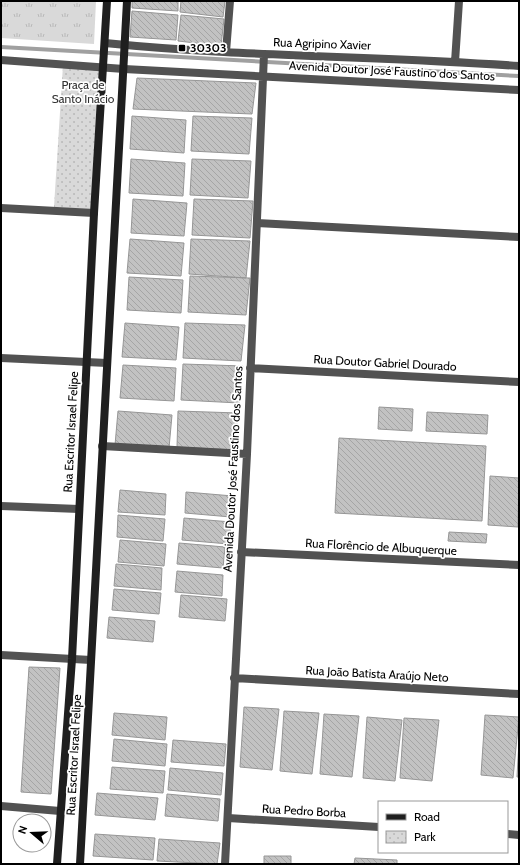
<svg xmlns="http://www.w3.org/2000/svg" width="520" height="865" font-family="Cabin,sans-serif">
<defs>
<pattern id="grass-tufts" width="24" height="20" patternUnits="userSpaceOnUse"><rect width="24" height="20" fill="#d9d9d9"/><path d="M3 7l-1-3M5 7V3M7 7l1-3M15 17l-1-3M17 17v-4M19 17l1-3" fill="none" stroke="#b8b8b8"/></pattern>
<pattern id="park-dots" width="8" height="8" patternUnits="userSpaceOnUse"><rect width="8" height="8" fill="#d9d9d9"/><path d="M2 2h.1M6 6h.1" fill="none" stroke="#b8b8b8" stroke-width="1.8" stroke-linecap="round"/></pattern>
<pattern id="building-back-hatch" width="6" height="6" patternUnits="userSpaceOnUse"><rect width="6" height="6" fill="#c2c2c2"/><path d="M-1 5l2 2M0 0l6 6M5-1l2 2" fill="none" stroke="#a5a5a5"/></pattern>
</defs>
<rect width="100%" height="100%" fill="#fff"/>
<!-- grass -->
<path fill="url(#grass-tufts)" d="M1,1h95l-2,43 -93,-6z"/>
<!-- park -->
<path fill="url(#park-dots)" d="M63,65l43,2 -10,143 -42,-3z"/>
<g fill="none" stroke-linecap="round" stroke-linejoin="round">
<!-- stream -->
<path stroke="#a0a0a0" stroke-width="4" d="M1,47l518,29"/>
</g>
<!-- building -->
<path fill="url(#building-back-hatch)" stroke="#969696" d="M132,1h46v10l-46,-3z
M181,1h44l-2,16 -43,-5z
M132,11l46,4 -2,25 -46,-3z
M181,15l43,4 -3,27 -43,-5z
M137,78l119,5 -4,31 -119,-5z
M132,116l54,4 -2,33 -54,-4z
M193,116l59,2 -3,36 -58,-3z
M131,159l54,4 -2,33 -54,-3z
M192,159l59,2 -3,37 -58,-3z
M133,199l54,4 -3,33 -53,-3z
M194,199l59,2 -3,37 -58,-3z
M130,239l54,4 -3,33 -54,-3z
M191,239l59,2 -4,37 -57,-4z
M190,276l60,2 -4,37 -58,-3z
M129,277l54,3 -2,33 -54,-3z
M125,323l54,4 -3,33 -54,-3z
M185,323l60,2 -4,36 -58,-3z
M183,364l60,2 -4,37 -58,-3z
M123,365l53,3 -2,33 -54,-3z
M379,407l34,2 -1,22 -34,-2z
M118,411l54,4 -3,33 -54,-3z
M178,411l60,2 -4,37 -57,-3z
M427,412l61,3 -1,19 -61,-3z
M339,438l147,8 -4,75 -147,-8z
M490,476l29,2 -1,49 -30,-2z
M120,490l46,4 -1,21 -47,-3z
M186,492l47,4 -2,21 -46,-4z
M118,515l47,4 -2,22 -46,-4z
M184,518l47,4 -2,22 -47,-4z
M449,532l38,2 -1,9 -38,-2z
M120,540l46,4 -2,22 -46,-4z
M179,543l46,4 -2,21 -46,-4z
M116,564l46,4 -1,22 -47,-4z
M177,571l46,4 -1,21 -47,-4z
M114,589l47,4 -2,21 -47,-4z
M181,595l46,4 -2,22 -46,-4z
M109,617l46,4 -2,21 -46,-4z
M29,667l31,1 -9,126 -30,-2z
M244,707l35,2 -7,61 -32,-3z
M284,711l35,2 -7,61 -32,-3z
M114,713l53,4 -2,23 -53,-5z
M324,714l35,2 -7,61 -32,-3z
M485,715l34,2 -6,61 -32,-3z
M367,717l35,3 -7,61 -32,-3z
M404,718l35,2 -7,61 -32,-3z
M114,739l53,5 -2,22 -53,-5z
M173,740l53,4 -2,22 -53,-4z
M519,741v36h-2z
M112,767l53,4 -2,22 -53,-4z
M170,768l53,5 -2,22 -53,-5z
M97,793l61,5 -3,22 -60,-5z
M167,794l53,5 -2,22 -53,-5z
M95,834l60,4 -2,22 -60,-4z
M159,839l61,4 -3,21 -60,-3z
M264,856h27v8h-27z
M355,858l42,2v4h-43z"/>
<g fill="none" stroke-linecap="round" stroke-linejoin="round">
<!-- street -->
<path stroke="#525252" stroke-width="8" d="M105,43c137,14 276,13 414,23
M226,52l4,-51
M1,60l123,9 395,21
M455,62l4,-61
M1,208l93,5
M257,223l262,14
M1,358l106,5
M250,368l269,14
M102,446l145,8
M1,506l78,3
M241,552l278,13
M1,655l90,5
M234,678l285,16
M1,806l59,5
M228,818l151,9
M507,834l12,1
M225,864l22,-410 17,-400"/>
<!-- secondary -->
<path stroke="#1f1f1f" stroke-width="8" d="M57,864l15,-205 22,-446 13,-212
M80,864l47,-863"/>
</g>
<!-- markers -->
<rect fill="#000" stroke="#fff" stroke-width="1.5" x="178" y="44" width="8" height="8" rx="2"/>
<g text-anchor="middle" stroke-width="3.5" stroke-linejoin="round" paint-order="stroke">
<!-- street labels -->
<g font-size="12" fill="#000" stroke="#fff">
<text transform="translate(322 44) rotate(2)" y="4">Rua Agripino Xavier</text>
<text transform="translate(392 71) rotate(3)" y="4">Avenida Doutor José Faustino dos Santos</text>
<text transform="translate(385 363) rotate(3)" y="4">Rua Doutor Gabriel Dourado</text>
<text transform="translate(71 432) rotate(-87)" y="4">Rua Escritor Israel Felipe</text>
<text transform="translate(233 469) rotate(-87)" y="4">Avenida Doutor José Faustino dos Santos</text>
<text transform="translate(381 547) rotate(3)" y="4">Rua Florêncio de Albuquerque</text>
<text transform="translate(377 674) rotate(3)" y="4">Rua João Batista Araújo Neto</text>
<text transform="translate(74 755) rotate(-87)" y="4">Rua Escritor Israel Felipe</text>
<text transform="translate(304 811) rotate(3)" y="4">Rua Pedro Borba</text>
</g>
<!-- poi labels -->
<g font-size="12" font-weight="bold" fill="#000" stroke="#fff" text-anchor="start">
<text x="190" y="52">30303</text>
</g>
<!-- park labels -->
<g font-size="12" fill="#303030" stroke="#fff">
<text x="83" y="89">Praça de<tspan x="83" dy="14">Santo Inácio</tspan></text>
</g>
</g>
<!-- border -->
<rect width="520" height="865" fill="none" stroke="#000000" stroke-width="4"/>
<!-- legend -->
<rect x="378" y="801" width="130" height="52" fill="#ffffff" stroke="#999999"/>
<rect x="386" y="814" width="20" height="6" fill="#1f1f1f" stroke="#999999"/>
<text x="414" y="821" font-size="12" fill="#000000">Road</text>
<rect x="386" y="831" width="20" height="12" fill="url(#park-dots)" stroke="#999999"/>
<text x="414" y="841" font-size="12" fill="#000000">Park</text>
<!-- north arrow -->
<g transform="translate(32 833) rotate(289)"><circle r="19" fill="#ffffff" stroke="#999999"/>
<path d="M0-3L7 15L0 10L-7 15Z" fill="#000000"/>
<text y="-6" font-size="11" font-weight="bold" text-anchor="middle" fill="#000000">N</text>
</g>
</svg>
